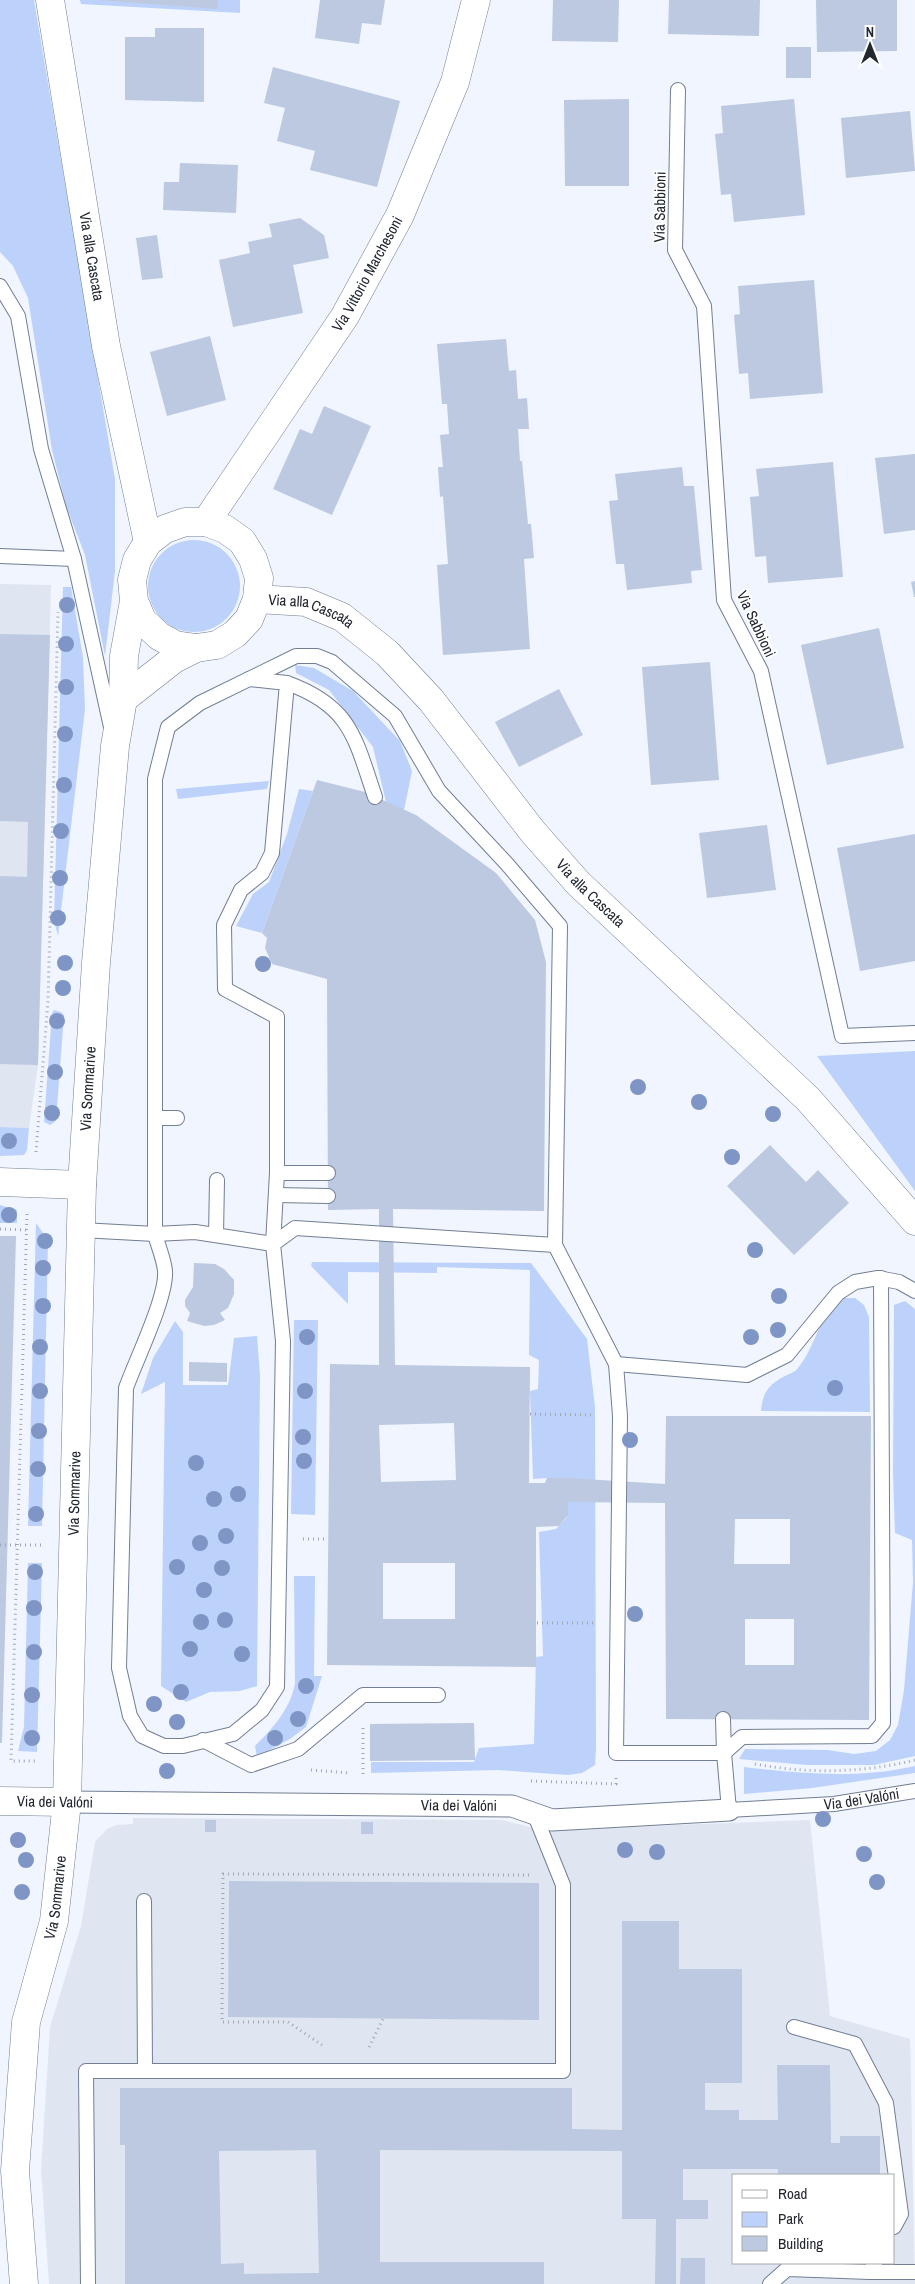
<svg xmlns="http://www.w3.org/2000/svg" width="915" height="2284" font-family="'Archivo Narrow',sans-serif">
<rect width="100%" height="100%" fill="#f0f5ff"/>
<!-- built -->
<path fill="#dfe6f2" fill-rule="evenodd" d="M0,584l51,1 -13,480 -9,63 -29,-1z
M133,1818l369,2 39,10 269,-10 20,196 80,23 5,245h-866l-8,-115 9,-142 31,-101 14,-84 12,-13 9,-4 17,-1zM734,2175h160v88h-160z"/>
<!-- green -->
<path fill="#bdd2fa" d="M0,0h34l81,479v92l-10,85 -20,-101 -19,-49 -14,-56 -24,-152 -15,-32 -13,-14z
M80,0h160v13l-159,-9z
M148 586a46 46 0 1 1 92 0a46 46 0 1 1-92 0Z
M63,587h8l12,70 2,52 -27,227 -4,-16z
M295,665l19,3 39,23 47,50 12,30 -8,39 -18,-8 -13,-55 -44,-57 -33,-17z
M269,781l-2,8 -89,10 -2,-10z
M299,789l14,2 -51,142 -26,-7 17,-32 16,-12 18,-48z
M54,1010l7,2 3,3 -8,106 -6,4 -6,-3 8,-109z
M915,1051v140l-98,-135z
M0,1127l29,1 -2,22 -3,5 -24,1z
M0,1205l17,5v13h-17z
M36,1223l12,17 -6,286h-14z
M312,1262l219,1 56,76 8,68 1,342 -1,16 -13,8 -14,2 -70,-5 -127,3v-11h103l5,-14 55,-4 2,-87 7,-1 -4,-124 17,-3 11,-12 -20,-39 -14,1 -3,-88 8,-2 1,-29 -10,-5 1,-85 -93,-3v6l-89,-1v32l-37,-38z
M843,1298h12l9,7 5,12 1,95 -109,-1c2,-19 7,-26 24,-35 4,-2 10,-4 13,-8 18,-22 20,-52 45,-70z
M905,1301l10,8v447l-41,9h-67l-68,-6 6,-10 83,1 26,4 22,-3 14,-11 8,-15 6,-35 9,-108 -1,-42 -17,-7 -2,-59 1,-169z
M294,1320h24l-3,195 -24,-1z
M175,1321l8,11v53h45l6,-47 23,-2 3,39 -3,311 -17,5 -30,1 -24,10 -25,-16 4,-304 -24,12 12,-36z
M28,1563h14l-5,189 -19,-1 6,-24z
M294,1576h21l-1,100h8l-16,51 -16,12 -33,18 -2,-11c18,-18 35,-37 40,-62z
M915,1766v7l-103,15 -68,6v-27c58,7 114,12 171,-1z"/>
<!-- building -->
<path fill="#bcc9e1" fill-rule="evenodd" d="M98,0h120l-1,9z
M320,0h65l-4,25 -19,-2 -3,21 -44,-6z
M553,0h66l-1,42 -66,-1z
M669,0h91l-1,36 -91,-2z
M816,0h81v51l-80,1z
M155,28h49v74l-79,-2v-63h30z
M786,47h25v31h-25z
M273,67l127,34 -23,86 -67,-17 5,-19 -38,-10 8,-33 -21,-5z
M629,99v87h-64l-1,-86z
M794,99l11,116 -71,7 -3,-28 -10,1 -6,-61 8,-1 -2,-27z
M910,111l5,60 -69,7 -5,-60z
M180,163l58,2 -2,48 -73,-3 1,-28h15z
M300,218l24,17 5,23 -36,7 10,48 -70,14 -14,-67 31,-7 -2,-11 24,-5 -3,-13z
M157,235l6,43 -21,2 -6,-42z
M814,280l9,113 -73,6 -2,-26 -9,1 -5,-59 6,-1 -2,-28z
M210,336l16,64 -59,16 -17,-64z
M506,339l3,32 7,-1 2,29 9,-1 2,31h-11l2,32h2l6,63h3l3,34 -10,1 6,90 -87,6 -6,-90 11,-1 -5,-68 -3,1 -2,-30h5l-3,-32 9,-1 -2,-30h-5l-5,-60z
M324,406l47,20 -39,89 -59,-26 27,-60 12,5z
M915,454v76l-31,4 -9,-76z
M833,462l10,115 -75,6 -2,-27 -11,1 -5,-60 9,-1 -3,-27z
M682,467l2,19h10l8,84 -11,1 1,12 -65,7 -3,-26h-8l-7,-63 9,-1 -3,-26z
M915,581v16h-1l-3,-15z
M879,628l25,120 -77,17 -26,-120z
M0,634l50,1 -12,430 -38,-1v-188l27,1 1,-55 -28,-1z
M710,662l9,118 -68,5 -9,-118z
M559,689l24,46 -64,32 -24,-45z
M317,780l48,12 51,23 80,58 39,47 11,42 -2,249 -151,-2 2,156 135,2 -1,116h16l2,-5h21l97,6 1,-68h205l-2,304 -203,-1 -1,-216 -97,-1v13l-9,11 -23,1v140l-209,-2 3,-301 49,1v-156l-51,1 -1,-231 -55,-15 -7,-16 2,-10 -5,-5zM454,1423l2,57 -75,2 -2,-57zM735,1519h55v45h-56zM383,1563h72v56h-72zM745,1619h49v46h-49z
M767,825l9,65 -69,8 -8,-65z
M915,834v127l-55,10 -23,-123z
M770,1145l36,37 12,-12 31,33 -55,52 -67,-69z
M0,1236h16l-14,507h-2z
M194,1263l21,1 9,5 10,11v14l-6,14 -8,5 5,7 -11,5 -10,1 -17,-5 3,-8 -5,-7v-6l8,-13z
M189,1362l38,1v19l-38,-1z
M474,1723l1,37 -105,1v-37z
M205,1820h11v12h-11z
M361,1822h12v12h-12z
M229,1881l310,2v137l-311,-3z
M622,1921h57v48h63v114h-37v27h34v10h39l-1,-55h53l1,78h9v-7h40v39h-102v-6h-95v31h25v19h-32v65h-21l1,-65h-34v-68l-242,-1v112h164v22h-419v-139h-5v-57h452v41l50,1zM316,2150l3,123 -75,1v-11l-23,1 -2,-113z
M681,2258h24v26h-25z"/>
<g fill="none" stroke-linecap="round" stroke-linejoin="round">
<defs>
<g id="service">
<path d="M678,90l-3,160 29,56 20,294 37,71 81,365 73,-3"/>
<path d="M0,286l18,30 23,133 33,110 37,168"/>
<path d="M0,556l74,3"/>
<path d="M249,679l38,4 -15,170 -10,20 -21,17 -17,35 1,64 52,28v156"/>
<path d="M287,683c64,23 68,55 88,114"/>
<path d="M155,1118h22"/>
<path d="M277,1195l51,1"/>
<path d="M81,1230l74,4 40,-2 78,12 4,-71h51"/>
<path d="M216,1235l1,-55"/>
<path id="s1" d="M555,1245l5,-319 -53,-62 -68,-73 -44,-75 -63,-54 -15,-6h-21l-96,47 -32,24 -13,52v455c3,12 9,25 10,37 2,26 -29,89 -39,117l-7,280 11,48 12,20 22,10h19l50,-12 29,-24 15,-23 6,-346 -10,-97 22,-16 260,17 61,119 4,52 -4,337h108l5,57 105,-6 81,-13"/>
<path d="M616,1364l131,11 40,-20 51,-62 17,-11 23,-4 21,4 16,9"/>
<path d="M723,1719l1,34"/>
<path d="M203,1740l48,25 47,-16 65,-54h75"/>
<path d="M724,1753l18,-16 130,-1 11,-13 -2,-445"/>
<path d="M144,1901l1,170"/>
<path d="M794,2027l61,17 31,59 15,111 -7,13"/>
<path d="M870,2272h45"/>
<path d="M88,2284l-2,-213h477v-186l-29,-72"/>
<path d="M770,2284l17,-15 83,3 5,-9"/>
</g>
<g id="pedestrian">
<path id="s2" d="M67,1802l445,4 40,14 177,-10"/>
</g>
<g id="minor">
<path id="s3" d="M50,0l56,346 42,196"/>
<path id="s4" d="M206,522l139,-206 55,-101 55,-133 21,-82"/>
<path id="s5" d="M257,599l49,3 36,15 45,36 44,47 102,132 45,51 230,216 107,122"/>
<path d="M0,1182l82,3"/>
<path d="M0,1801l67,1"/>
</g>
<g id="tertiary">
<path d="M123,699l51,-40 22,-11"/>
<path id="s6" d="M24,2284l-9,-113 11,-149 28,-101 13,-119 15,-617 14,-222 19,-217 8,-47 1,-43 10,-55 -2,-21 5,-20 11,-18 17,-13 20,-7h21l19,7 17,12 11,18 6,19 -2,21 -8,20 -14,15 -18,11 -21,3 -21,-3 -16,-9 -17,-16 -8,-19"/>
</g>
</defs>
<!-- service casing -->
<use href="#service" stroke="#727e93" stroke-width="16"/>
<!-- pedestrian casing -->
<use href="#pedestrian" stroke="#727e93" stroke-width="23"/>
<!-- minor casing -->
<use href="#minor" stroke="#727e93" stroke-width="29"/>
<!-- tertiary casing -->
<use href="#tertiary" stroke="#727e93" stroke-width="29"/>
<!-- path -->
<path stroke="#a1a6b0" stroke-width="3" stroke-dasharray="1 4" stroke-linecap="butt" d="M36,1152l12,-151 10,-389
M27,1214l-16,547h27
M0,1229l27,1
M530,1414l64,1
M303,1539h25
M0,1545h42
M537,1623h57
M363,1728v47h2
M755,1764c53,10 108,9 160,-4
M311,1770l39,3
M531,1781l85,3v-6
M322,2045l-34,-23h-66l1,-148 309,1
M369,2047l14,-28"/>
<!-- service -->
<use href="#service" stroke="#fff" stroke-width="14"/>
<!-- pedestrian -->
<use href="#pedestrian" stroke="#fff" stroke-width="21"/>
<!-- minor -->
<use href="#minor" stroke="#fff" stroke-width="28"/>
<!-- tertiary -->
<use href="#tertiary" stroke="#fff" stroke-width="28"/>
</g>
<!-- trees -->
<g fill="#7e95c5">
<circle cx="67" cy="605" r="8"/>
<circle cx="66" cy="644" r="8"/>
<circle cx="66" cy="687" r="8"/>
<circle cx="65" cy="734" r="8"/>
<circle cx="64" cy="785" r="8"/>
<circle cx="61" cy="831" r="8"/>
<circle cx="60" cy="878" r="8"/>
<circle cx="58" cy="918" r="8"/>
<circle cx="65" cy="963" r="8"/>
<circle cx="263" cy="964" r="8"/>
<circle cx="63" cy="988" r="8"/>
<circle cx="57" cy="1021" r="8"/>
<circle cx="55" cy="1072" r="8"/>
<circle cx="638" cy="1087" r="8"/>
<circle cx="699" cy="1102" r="8"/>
<circle cx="52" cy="1113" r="8"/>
<circle cx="773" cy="1114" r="8"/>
<circle cx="9" cy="1141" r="8"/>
<circle cx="732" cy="1157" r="8"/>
<circle cx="9" cy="1215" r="8"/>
<circle cx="45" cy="1241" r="8"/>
<circle cx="755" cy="1250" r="8"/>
<circle cx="43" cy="1268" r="8"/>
<circle cx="779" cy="1296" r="8"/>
<circle cx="43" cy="1306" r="8"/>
<circle cx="778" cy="1330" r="8"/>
<circle cx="307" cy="1337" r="8"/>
<circle cx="751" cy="1337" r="8"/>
<circle cx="40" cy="1347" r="8"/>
<circle cx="835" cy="1388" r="8"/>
<circle cx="40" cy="1391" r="8"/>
<circle cx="305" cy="1391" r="8"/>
<circle cx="39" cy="1431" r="8"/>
<circle cx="303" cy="1437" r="8"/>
<circle cx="630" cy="1440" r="8"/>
<circle cx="304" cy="1461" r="8"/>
<circle cx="196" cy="1463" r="8"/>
<circle cx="38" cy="1469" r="8"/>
<circle cx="238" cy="1494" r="8"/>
<circle cx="214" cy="1499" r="8"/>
<circle cx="36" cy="1514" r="8"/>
<circle cx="226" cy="1536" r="8"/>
<circle cx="200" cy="1543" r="8"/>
<circle cx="177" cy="1567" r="8"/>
<circle cx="222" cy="1568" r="8"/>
<circle cx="35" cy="1572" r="8"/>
<circle cx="204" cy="1590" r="8"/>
<circle cx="34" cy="1608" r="8"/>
<circle cx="635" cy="1614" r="8"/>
<circle cx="225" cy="1620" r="8"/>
<circle cx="201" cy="1622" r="8"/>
<circle cx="190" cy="1649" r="8"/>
<circle cx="34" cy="1652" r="8"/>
<circle cx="242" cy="1654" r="8"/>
<circle cx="306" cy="1686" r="8"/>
<circle cx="181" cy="1692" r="8"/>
<circle cx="32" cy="1695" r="8"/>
<circle cx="154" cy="1704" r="8"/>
<circle cx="298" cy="1719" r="8"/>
<circle cx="177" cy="1722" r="8"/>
<circle cx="32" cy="1738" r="8"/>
<circle cx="275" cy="1738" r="8"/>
<circle cx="167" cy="1771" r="8"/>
<circle cx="823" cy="1819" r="8"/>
<circle cx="18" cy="1840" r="8"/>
<circle cx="625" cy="1850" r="8"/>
<circle cx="657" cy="1852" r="8"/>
<circle cx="864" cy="1854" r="8"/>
<circle cx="26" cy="1860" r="8"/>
<circle cx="877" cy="1882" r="8"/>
<circle cx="22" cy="1892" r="8"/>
</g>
<g text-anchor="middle" stroke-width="4" stroke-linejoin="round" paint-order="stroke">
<!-- street labels -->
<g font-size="15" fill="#222730" stroke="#fff">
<text transform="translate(660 207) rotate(-89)" y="5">Via Sabbioni</text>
<text dy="5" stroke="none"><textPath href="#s3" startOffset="260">Via alla Cascata</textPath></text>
<text dy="5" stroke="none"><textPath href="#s4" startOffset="296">Via Vittorio Marchesoni</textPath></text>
<text dy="5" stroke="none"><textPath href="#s5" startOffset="56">Via alla Cascata</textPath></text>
<text transform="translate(756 624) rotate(65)" y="5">Via Sabbioni</text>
<text dy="5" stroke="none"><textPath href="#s5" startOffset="461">Via alla Cascata</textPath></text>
<text dy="5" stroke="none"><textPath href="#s6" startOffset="1201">Via Sommarive</textPath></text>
<text dy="5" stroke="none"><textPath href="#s6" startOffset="796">Via Sommarive</textPath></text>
<text dy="5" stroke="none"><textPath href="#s1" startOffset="3590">Via dei Valóni</textPath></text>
<text transform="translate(55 1802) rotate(1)" y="5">Via dei Valóni</text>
<text dy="5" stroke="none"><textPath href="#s2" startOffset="392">Via dei Valóni</textPath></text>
<text dy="5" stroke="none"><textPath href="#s6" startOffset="391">Via Sommarive</textPath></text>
</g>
</g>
<!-- legend -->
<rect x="732" y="2174" width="162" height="90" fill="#ffffff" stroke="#a7a9ac"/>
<rect x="742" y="2190" width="25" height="8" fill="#ffffff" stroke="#a7a9ac"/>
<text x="778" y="2199" font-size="15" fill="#222730">Road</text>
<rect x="742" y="2212" width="25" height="15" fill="#bdd2fa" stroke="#a7a9ac"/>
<text x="778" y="2224" font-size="15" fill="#222730">Park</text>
<rect x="742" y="2236" width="25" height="15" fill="#bcc9e1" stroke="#a7a9ac"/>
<text x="778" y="2249" font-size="15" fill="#222730">Building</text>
<!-- north arrow -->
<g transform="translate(870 45)" stroke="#ffffff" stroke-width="4" paint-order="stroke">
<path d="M0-4L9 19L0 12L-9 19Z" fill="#222730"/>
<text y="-8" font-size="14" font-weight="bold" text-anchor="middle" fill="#222730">N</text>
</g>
</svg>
